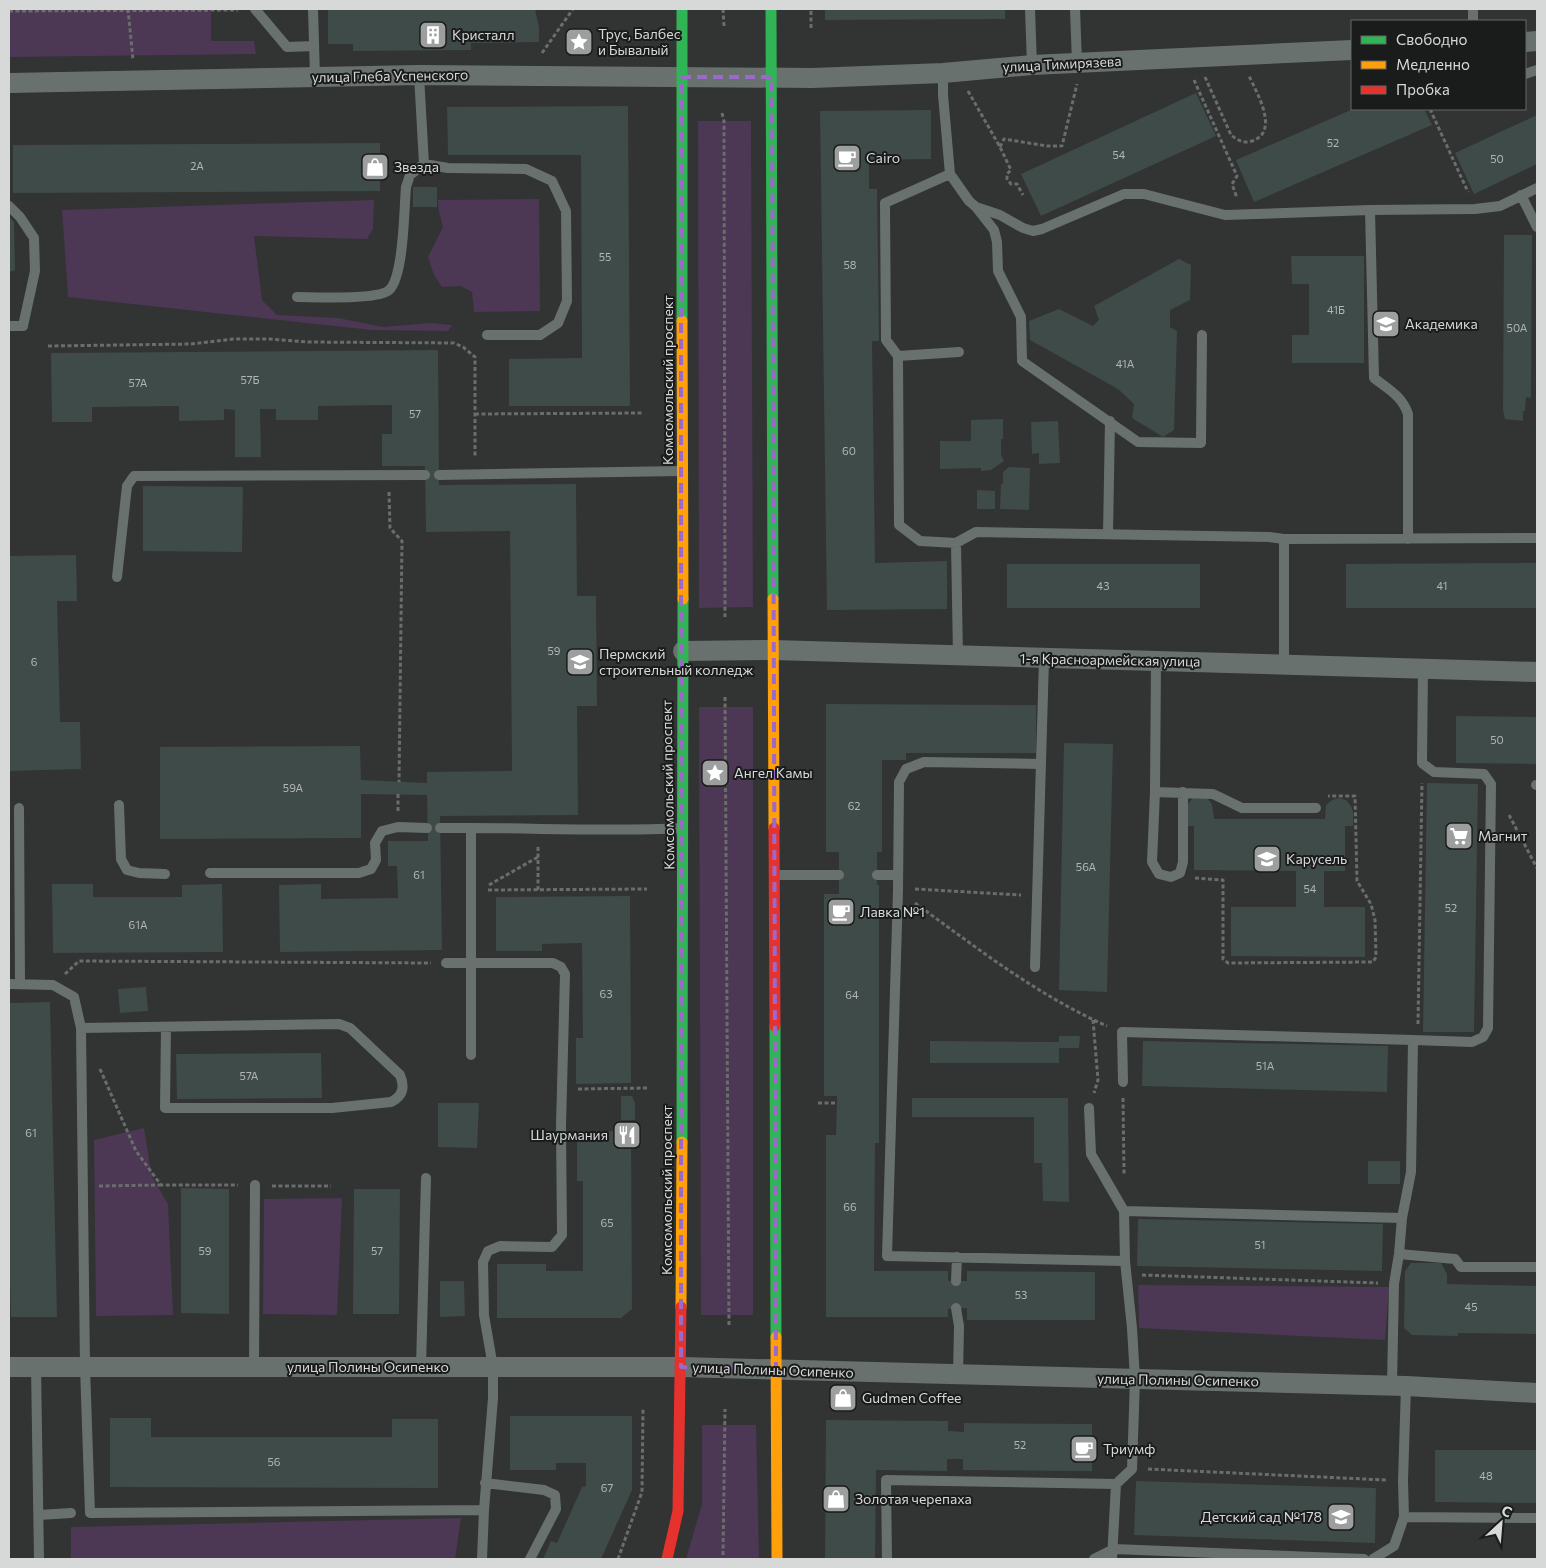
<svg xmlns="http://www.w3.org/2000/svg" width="1546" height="1568" font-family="Commissioner,sans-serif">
<rect width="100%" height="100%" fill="#323333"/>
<!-- green -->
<path fill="#4c3755" d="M9,9h202v32h43l2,13 -247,3z
M751,121l2,486 -54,1 -1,-487z
M539,199l1,112 -66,1 -2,-20 -12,-6 -18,1 -8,-12 -6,-18 15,-30 -4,-15 -1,-12z
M374,200l-1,29 -6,10 -113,-3 8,64 15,15 61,3 45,9 47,-4 22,2 -4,6 -76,-1 -304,-33 -6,-87z
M699,707h54v608h-52z
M144,1128l8,49 16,27 5,111 -77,1 -2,-176z
M342,1198l-5,117 -74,-1 1,-115z
M1138,1285l251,2 -4,53 -246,-12z
M702,1425h54l3,134h-73l16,-55z
M461,1518l-6,41h-384v-32z"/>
<!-- building -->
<path fill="#3f4b48" d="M328,9h207l4,18v15l-68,1v7l-118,1v-7h-25z
M825,9h180v10l-180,1z
M1196,93l20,43 -175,80 -20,-42z
M628,106l2,300h-121v-47l73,-1 -1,-203h-133l-1,-48z
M1353,109h71l8,16 -178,77 -18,-42z
M931,110v49l-62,1v29h8l2,152h-7l3,222 72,-2v48l-120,1 -7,-499z
M1537,115v49l-63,30 -19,-41z
M380,143v48l-367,2v-48z
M413,187h24v20h-24z
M9,217l5,5 1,48 -6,2z
M1504,235h28l-1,163 -5,-1 -1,14h-2v10l-18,-2 -2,-9z
M1291,256h73v107h-72v-28h17v-51h-17z
M1179,259l12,6 -1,35 -20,10v17l7,4 -3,99 -11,7 -31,-19 2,-14 -16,-15 -88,-49 -1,-19 30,-12 34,17 6,-6 -5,-14z
M438,350l1,135 137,-1 1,112h19l1,110h-20l1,109 -138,1 2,134 -162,2 -1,-67 42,-1v15l77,-1 -1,-32h-9v-25h40l-1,-46 -66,-1v44l-201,1v-92l200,-1 1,34 66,3v-11l85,-1 -2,-240 -84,1 -1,-66h-43v-32h10v-29l-74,1v14h-42v-11h-16l1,48h-26v-47l-11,-1v11l-45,1v-15l-87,1v15h-40l-1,-69z
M1003,419v20h-2v16l3,6 -13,9 -10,1v-3l-41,1v-28h31v-21z
M1058,421l2,42 -21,1v-11l-7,1 -1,-32z
M1009,467l21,1 -1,42 -29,-1 1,-25h2v-12z
M143,486l100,1 -1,65 -99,-1z
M977,490l18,1v18h-18z
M76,555l1,46h-20l3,121h20l1,47 -72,2v-215z
M1537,563v45h-191v-44z
M1007,564h193v44h-193z
M826,704l210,1v48h-130v7h-24v92h-5v33h2v258h-4l-1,128h74v10h19v-10l128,1v48h-128v-12l-19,1v8h-122v-182h10l1,-39h-13v-202h15v-42h-13z
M1456,716l81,1v47l-81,-1z
M1064,743l49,1 -6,248 -48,-2z
M1427,783l51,1 -4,248h-51z
M1193,798h14l5,6 2,15h111l1,-14 6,-5 7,-2 7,2 5,6 2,6v14h-8v45h-21v36h41v50l-134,-1v-49h65v-36l-102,-1v-44h-8l2,-22z
M52,884h41v13h89v-12l40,-1 1,68 -170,1z
M630,896l1,187 -55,1v-46h7l-1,-95 -40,1v7h-46v-54z
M146,987l2,24 -28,2 -2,-24z
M50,1002l7,315h-46l-2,-80v-234z
M1059,1036h21l-1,12h-20v15h-129v-22l129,1z
M1143,1041l245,5 -1,46 -245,-6z
M321,1053l1,45 -145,1 -1,-45z
M621,1096h11l3,7v17h-14z
M912,1098h156l1,104 -26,-1 -1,-38h-8v-46h-122z
M438,1103h41l-2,45 -39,-1z
M577,1131h54l1,178 -11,9h-124v-54h49v7h37v-90h-6z
M1368,1161h32v23h-32z
M181,1188l48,1v125l-48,-1z
M354,1189h46l-1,125h-46z
M1138,1219l245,5 -1,47 -245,-5z
M1411,1263h30l6,11v10l90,2v48l-79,-1v3l-46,-1 -8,-7 1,-57z
M440,1281h24l1,35 -25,1z
M837,1392h12v13h-12z
M510,1416h122v74l-31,69h-58l8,-18 6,2 25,-56 4,-1v-23h-30v7h-46z
M110,1418h41v19h241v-18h46v69l-328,-1z
M826,1420l122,1v10l16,1v-9l128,1v47l-129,-1v-11h-16v12l-71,-1 -1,89h-50z
M1435,1450h102v53l-102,-1z
M1136,1481l240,7 -1,55 -241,-8z"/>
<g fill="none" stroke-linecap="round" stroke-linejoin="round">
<!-- path -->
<path stroke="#696d6b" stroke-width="3" stroke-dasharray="4 2.5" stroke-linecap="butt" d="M128,9l5,51
M723,9l1,17
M9,11l229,-1
M811,28v-19
M542,53l31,-44
M1205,77l26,58c6,5 13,9 21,6 28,-9 5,-48 -3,-65
M1194,80l43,96 -5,8 5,14
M968,91l32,56 11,23 -4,4v5l4,5h6l6,11
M1430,109l38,83
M722,113l2,8 1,496
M1000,147l4,-8 43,7h15l15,-62
M48,346l143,-2 42,-5h37l38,3 146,1 9,4 12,10v100
M475,414l168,-1
M389,492l1,36 12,13 -3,241
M725,697l4,630
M398,811v-17
M1509,815l28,53
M1195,878l28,2v79l5,4 145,-1 3,-5 -1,-37 -4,-16 -14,-23 -2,-85h-27
M489,885l49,-28
M915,889l106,6
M488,890l159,-1
M538,890v-44
M915,903c62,45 122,92 192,123
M65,974l14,-13 352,2
M1093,1020l5,60 -4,13
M1418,1024l4,-241
M100,1069l36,82 25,34h77
M578,1089l69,-1
M1123,1098l1,76
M818,1103h19
M99,1186l61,-1
M272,1186h59
M1142,1275l236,8
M1148,1469l238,11
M723,1555l2,-146
M618,1559l24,-67 1,-83"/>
<!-- lane -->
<path stroke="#69716e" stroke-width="10" d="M255,9l32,38 27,-1
M313,9l2,68
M1030,9l2,56
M1075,9l2,54
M1473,9v12
M943,73v22l7,79 19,27 7,6 24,8 23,13 10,3 9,-2 82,-35h20l81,21 145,-5 105,-1 25,-3 37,-18
M1525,74l12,-4
M419,75l5,89 24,4 78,1 26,12 14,30 1,90 -9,22 -18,12h-53
M950,174l-65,29 1,137 12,16 1,169 21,16 36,2 20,-11 293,5 15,2 253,-1
M1521,195l16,32
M9,206l11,11 14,21 1,33 -12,55h-14
M976,207l18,23 3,12 1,29 23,46 1,44 116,81 63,1 1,-108
M1370,210l4,168c14,11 28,18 34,36v125
M297,297c18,0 78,3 91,-6 16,-11 16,-83 18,-104l4,-12 14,-11
M898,356l61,-4
M439,475l243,-4
M1108,534l2,-113
M1284,539v126
M956,543l2,113
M117,577l10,-91 7,-10 291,-1
M1156,661l-1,131 -3,70 7,12 12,3 9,-4 3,-11v-70
M1041,764l-117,-2 -18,7 -7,13 -1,109 -11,365 238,5
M1536,785h1
M1155,792l58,2 29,14h74
M119,805l2,54 6,11 12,3 26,1
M19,808l1,176
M440,828h31
M210,873h149l12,-4 5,-9 -1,-17 7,-12 16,-4 29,1
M775,875h64
M877,875h21
M446,963h107l8,4 4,7 -4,152 1,109 -10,12 -52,-1 -12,5 -5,11 1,53 9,52v31l-9,112 -2,49
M1035,967l9,-308
M9,984l44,1 21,12 7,31 4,339 5,146 394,-3
M81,1028l258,-4 11,4 50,47c5,12 3,21 -9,27l-59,6h-167l1,-81
M471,1055v-227c70,0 141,4 212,0
M1123,1082l-1,-50 291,8
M1089,1108l2,46 33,57
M1399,1254l56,5 6,8h76
M956,1281l1,-24
M956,1308l3,18 -1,49
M36,1367l3,192
M254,1367l1,-182
M421,1367l5,-189
M1392,1385l2,-101 5,-30 3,-36 9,-46 2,-132 59,2 11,-5 5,-9 3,-244 -7,-10 -50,-2 -12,-9 1,-94
M485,1483l59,7 11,5 1,14 -26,50
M39,1515l32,-2
M1404,1517l133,1
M887,1559l-1,-79 230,4
M1094,1559l20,-10 250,10
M1112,1559l4,-75 16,-15 3,-90 -3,-51 -7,-67 -1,-50 278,7
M1373,1559l21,-13 10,-29 -1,-36 3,-95"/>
<!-- street -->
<path stroke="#69716e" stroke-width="20" d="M1525,42l12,-1
M9,83l410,-8 393,3 131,-5 89,-8 320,-15
M683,651l90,-1 764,22
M9,1367h672l725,19 131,7"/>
<!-- fast -->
<path stroke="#30b455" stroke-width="11" d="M682,9v312
M771,9l2,590
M775,1026l1,311
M682,1142c1,-181 1,-362 1,-543"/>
<!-- slow -->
<path stroke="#ff9f0a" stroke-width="11" d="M682,321l1,278
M773,599l1,229
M681,1307l1,-165
M776,1337l1,222"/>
<!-- jam -->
<path stroke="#e5322d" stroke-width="11" d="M774,828l1,198
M667,1559l11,-48 3,-204"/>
</g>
<!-- marked area -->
<path fill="none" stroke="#9b69c8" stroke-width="4" stroke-dasharray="10 6" stroke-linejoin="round" d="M681,77h91l4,1292 -95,-2z"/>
<!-- icons -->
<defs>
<symbol id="building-square" viewBox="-11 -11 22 22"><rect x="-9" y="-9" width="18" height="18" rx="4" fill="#9d9f9e" stroke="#1a1b1b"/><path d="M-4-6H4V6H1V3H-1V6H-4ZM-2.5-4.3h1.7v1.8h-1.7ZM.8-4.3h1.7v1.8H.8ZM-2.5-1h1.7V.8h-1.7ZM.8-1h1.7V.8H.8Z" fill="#fff"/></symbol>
<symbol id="sight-square" viewBox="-11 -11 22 22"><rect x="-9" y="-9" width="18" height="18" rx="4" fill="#9d9f9e" stroke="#1a1b1b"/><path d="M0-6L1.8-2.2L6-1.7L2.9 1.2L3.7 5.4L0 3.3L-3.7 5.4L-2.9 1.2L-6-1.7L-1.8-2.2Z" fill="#fff"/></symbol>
<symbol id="cafe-square" viewBox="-11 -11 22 22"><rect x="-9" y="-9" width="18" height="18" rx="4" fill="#9d9f9e" stroke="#1a1b1b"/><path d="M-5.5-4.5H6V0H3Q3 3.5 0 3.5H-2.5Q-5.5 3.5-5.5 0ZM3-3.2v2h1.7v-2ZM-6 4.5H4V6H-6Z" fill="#fff"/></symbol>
<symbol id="shop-square" viewBox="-11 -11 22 22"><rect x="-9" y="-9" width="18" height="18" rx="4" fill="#9d9f9e" stroke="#1a1b1b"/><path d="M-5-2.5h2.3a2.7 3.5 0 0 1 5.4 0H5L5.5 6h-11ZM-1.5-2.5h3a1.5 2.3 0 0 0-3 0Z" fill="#fff"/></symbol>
<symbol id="school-square" viewBox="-11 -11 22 22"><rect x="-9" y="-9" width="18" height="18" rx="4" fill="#9d9f9e" stroke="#1a1b1b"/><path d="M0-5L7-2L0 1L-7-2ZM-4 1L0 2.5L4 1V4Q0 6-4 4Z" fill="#fff"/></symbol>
<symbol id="university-square" viewBox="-11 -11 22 22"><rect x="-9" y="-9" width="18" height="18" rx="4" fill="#9d9f9e" stroke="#1a1b1b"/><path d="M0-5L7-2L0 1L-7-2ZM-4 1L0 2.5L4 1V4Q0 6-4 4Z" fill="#fff"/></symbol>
<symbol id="supermarket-square" viewBox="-11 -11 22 22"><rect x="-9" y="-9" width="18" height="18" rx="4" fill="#9d9f9e" stroke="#1a1b1b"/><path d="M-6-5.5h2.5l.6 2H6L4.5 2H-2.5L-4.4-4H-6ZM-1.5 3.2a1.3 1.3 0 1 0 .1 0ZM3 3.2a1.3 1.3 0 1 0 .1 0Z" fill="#fff"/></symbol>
<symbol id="restaurant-square" viewBox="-11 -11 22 22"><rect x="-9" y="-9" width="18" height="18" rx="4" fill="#9d9f9e" stroke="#1a1b1b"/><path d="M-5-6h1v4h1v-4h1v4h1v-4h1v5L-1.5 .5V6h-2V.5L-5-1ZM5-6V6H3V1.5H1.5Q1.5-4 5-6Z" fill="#fff"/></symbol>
</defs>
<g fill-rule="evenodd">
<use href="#building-square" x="417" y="19" width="32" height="32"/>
<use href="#sight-square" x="563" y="26" width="32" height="32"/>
<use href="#cafe-square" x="831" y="142" width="32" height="32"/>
<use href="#shop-square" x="359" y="151" width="32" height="32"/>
<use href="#school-square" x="1370" y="308" width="32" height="32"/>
<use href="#university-square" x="564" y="646" width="32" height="32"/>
<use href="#sight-square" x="699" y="757" width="32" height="32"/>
<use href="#supermarket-square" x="1443" y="820" width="32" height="32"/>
<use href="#school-square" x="1251" y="843" width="32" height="32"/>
<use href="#cafe-square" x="825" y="896" width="32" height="32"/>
<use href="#restaurant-square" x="611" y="1119" width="32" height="32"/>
<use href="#shop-square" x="827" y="1382" width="32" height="32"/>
<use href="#cafe-square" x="1068" y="1433" width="32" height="32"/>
<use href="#shop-square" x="820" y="1483" width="32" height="32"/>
<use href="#school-square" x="1325" y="1501" width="32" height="32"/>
</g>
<g text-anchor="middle" stroke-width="4" stroke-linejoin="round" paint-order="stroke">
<!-- number labels -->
<g font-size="11" fill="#b1b6b4">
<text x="1333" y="147">52</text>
<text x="1119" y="159">54</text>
<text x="1497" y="163">50</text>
<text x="197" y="170">2А</text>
<text x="605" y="261">55</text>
<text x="850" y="269">58</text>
<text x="1336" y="314">41Б</text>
<text x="1517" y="332">50А</text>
<text x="1125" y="368">41А</text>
<text x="250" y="384">57Б</text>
<text x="138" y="387">57А</text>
<text x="415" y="418">57</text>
<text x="849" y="455">60</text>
<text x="1103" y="590">43</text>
<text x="1442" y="590">41</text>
<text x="554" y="655">59</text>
<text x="34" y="666">6</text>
<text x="1497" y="744">50</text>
<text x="293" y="792">59А</text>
<text x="854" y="810">62</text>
<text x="1086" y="871">56А</text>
<text x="419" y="879">61</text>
<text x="1310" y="893">54</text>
<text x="1451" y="912">52</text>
<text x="138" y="929">61А</text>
<text x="606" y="998">63</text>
<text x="852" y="999">64</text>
<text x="1265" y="1070">51А</text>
<text x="249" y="1080">57А</text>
<text x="31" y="1137">61</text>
<text x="850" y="1211">66</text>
<text x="607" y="1227">65</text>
<text x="1260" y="1249">51</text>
<text x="205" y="1255">59</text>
<text x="377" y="1255">57</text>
<text x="1021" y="1299">53</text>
<text x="1471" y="1311">45</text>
<text x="1020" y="1449">52</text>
<text x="274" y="1466">56</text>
<text x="1486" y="1480">48</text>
<text x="607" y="1492">67</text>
</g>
<!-- poi labels -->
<g font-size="14" fill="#d7d9d8" stroke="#1a1b1b" text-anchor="start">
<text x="598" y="39">Трус, Балбес<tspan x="598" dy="16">и Бывалый</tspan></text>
<text x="452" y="40">Кристалл</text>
<text x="866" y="163">Cairo</text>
<text x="394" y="172">Звезда</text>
<text x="1405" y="329">Академика</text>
<text x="599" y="659">Пермский<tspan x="599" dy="16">строительный колледж</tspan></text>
<text x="734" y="778">Ангел Камы</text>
<text x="1478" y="841">Магнит</text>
<text x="1286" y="864">Карусель</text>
<text x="860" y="917">Лавка №1</text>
<text x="608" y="1140" text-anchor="end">Шаурмания</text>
<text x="862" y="1403">Gudmen Coffee</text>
<text x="1103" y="1454">Триумф</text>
<text x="855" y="1504">Золотая черепаха</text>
<text x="1322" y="1522" text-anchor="end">Детский сад №178</text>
</g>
<!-- street labels -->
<g font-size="14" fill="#d7d9d8" stroke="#1a1b1b">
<text transform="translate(1062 64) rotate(-3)" y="5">улица Тимирязева</text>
<text transform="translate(390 76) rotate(-1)" y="5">улица Глеба Успенского</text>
<text transform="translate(668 380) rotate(-90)" y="5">Комсомольский проспект</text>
<text transform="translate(1110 660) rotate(1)" y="5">1-я Красноармейская улица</text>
<text transform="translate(668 785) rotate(-91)" y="5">Комсомольский проспект</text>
<text transform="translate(667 1190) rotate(-90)" y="5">Комсомольский проспект</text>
<text x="368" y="1372">улица Полины Осипенко</text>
<text transform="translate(773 1370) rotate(2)" y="5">улица Полины Осипенко</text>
<text transform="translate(1178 1380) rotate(1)" y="5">улица Полины Осипенко</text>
</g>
</g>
<!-- border -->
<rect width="1546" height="1568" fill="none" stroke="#d7d9d8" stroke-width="20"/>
<!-- legend -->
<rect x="1351" y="20" width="175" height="90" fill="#1a1b1b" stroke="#666767"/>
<rect x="1361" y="36" width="25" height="8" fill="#30b455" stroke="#666767"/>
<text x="1396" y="45" font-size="15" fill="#d7d9d8">Свободно</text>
<rect x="1361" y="61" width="25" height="8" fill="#ff9f0a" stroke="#666767"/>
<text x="1396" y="70" font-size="15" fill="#d7d9d8">Медленно</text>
<rect x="1361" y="86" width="25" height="8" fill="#e5322d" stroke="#666767"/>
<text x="1396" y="95" font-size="15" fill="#d7d9d8">Пробка</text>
<!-- north arrow -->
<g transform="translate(1501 1523) rotate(26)" stroke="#1a1b1b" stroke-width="4" paint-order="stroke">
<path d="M0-4L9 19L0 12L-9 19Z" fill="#d7d9d8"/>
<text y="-8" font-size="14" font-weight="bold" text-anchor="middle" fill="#d7d9d8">С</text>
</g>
</svg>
